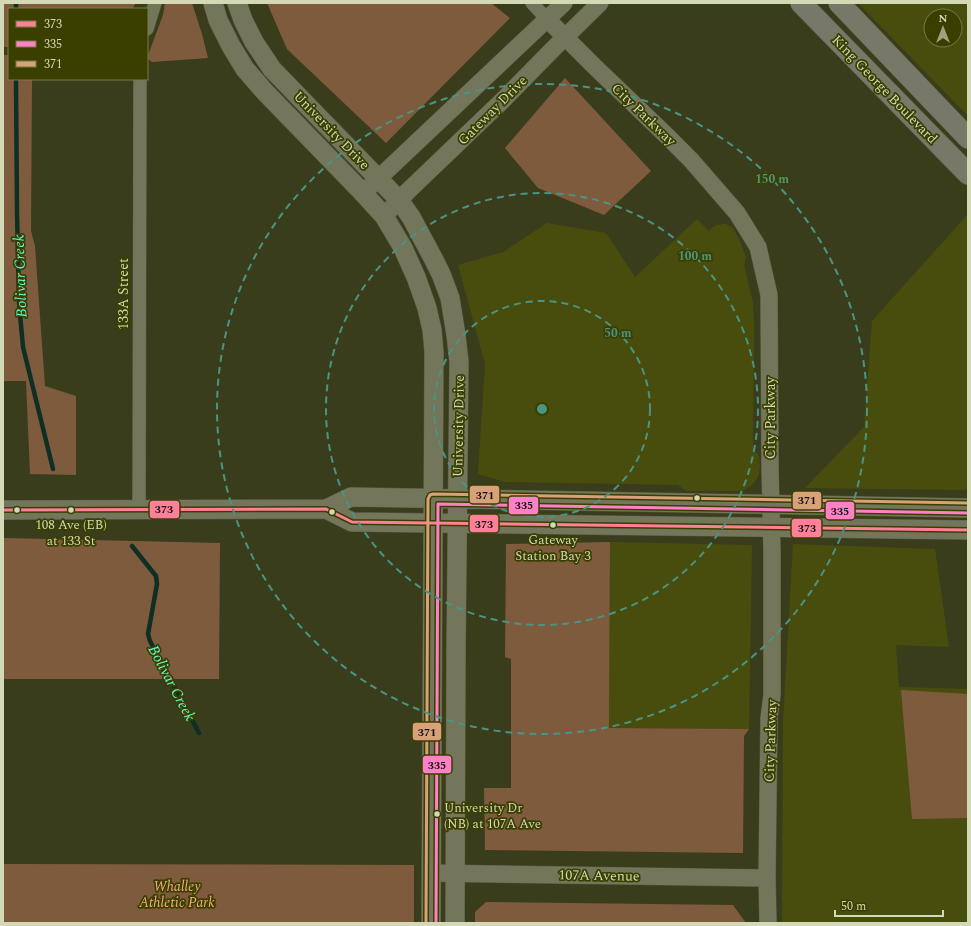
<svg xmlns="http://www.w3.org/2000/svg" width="971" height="926" font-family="Spectral,serif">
<rect width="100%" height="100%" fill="#3a3d1c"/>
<!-- built -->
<path fill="#484d0d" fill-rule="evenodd" d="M858,3h110v113zM931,16h24v24h-24z
M968,214v276l-163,-2 59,-61 8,-106z
M697,219l12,12 5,-5 8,-2h4l7,4 7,13 6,16 -2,8 9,38 1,19 -1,126 6,9 1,9 -1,8 -3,6 -5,6 -10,5h-55l-8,-6 -173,-3 -27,-8 7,-110 -27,-99 45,-13 44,-29 59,10 29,44z
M610,542l142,3 -3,184 -140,-1z
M793,544l142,5 14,98 -53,-2 3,42 69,2v234h-186l1,-201z"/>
<!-- green -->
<path fill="#7f5b3e" d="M3,3h133l-4,6h-123v38h-6z
M165,3h27l10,31 6,24 -56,4 -5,-4 16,-43z
M267,3h224l19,15 -124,125 -99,-94z
M3,55h6v24h23l-1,152 4,15 10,140 31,10v79l-46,-1 -4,-93h-23z
M565,78l86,93 -47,44 -66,-27 -33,-40z
M4,538l216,5 -1,136h-216z
M610,542l-1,186 140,1 -5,7 -1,117 -258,-3 -1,-62h27v-129l-6,-2 1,-113z
M901,690l67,4v124l-56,1z
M3,864l411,1v58h-411z
M486,902l247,3 13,18h-271v-11z"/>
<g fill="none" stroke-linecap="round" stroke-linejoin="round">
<!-- stream -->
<path stroke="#0f2f25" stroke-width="4.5" d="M16,3v6
M16,79l1,133 2,91 4,44 30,122
M132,546l24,30 1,8 -9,50 2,7 49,92"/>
<defs>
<path id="minor" d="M532,3l15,16
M147,29l8,-26
M139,510l1,-431"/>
<path id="tertiary" d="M547,19l47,47 74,71 23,23 46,53 21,34 11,48 1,171 2,87v142l-3,23 -2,160 1,45
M363,193l201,-190
M384,216l24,-25 95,-91 50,-51 47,-46
M432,873l335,5"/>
<path id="secondary" d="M213,3l5,17 13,26 14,23 20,23 98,101 21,23 19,32 13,29 11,31 5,22 2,22 -3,571
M237,3l6,17 11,22 18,27 127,131 12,17 22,41 8,16 9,24 6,37 3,27 -3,291 -1,270
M326,509l26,13 616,8
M3,510l323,-1 25,-12 617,11"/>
<path id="primary" d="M801,3l167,171
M839,3l129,135"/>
</defs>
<!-- minor casing -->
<use href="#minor" stroke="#54573d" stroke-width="14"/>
<!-- tertiary casing -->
<use href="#tertiary" stroke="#54573d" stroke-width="18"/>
<!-- secondary casing -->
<use href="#secondary" stroke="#54573d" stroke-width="20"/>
<!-- primary casing -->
<use href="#primary" stroke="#54573d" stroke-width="22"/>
<!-- minor -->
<use href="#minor" stroke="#73765b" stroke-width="13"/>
<!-- tertiary -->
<use href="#tertiary" stroke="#73765b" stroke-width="17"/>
<!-- secondary -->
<use href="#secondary" stroke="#73765b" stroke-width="19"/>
<!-- primary -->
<use href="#primary" stroke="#777868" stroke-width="21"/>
<defs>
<path id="bus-1" d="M3,510l323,-1 26,13 616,8"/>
<path id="bus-2" d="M436,923l2,-419 530,9"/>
<path id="bus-3" d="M426,923l2,-424 2,-4 3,-1 535,9"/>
</defs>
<!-- bus-1 casing -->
<use href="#bus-1" stroke="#3a3f00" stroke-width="6"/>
<!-- bus-2 casing -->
<use href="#bus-2" stroke="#3a3f00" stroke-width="6"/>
<!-- bus-3 casing -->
<use href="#bus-3" stroke="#3a3f00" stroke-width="6"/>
<!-- bus-1 -->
<use href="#bus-1" stroke="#ff8098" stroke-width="3"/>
<!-- bus-2 -->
<use href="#bus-2" stroke="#ff80c5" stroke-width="3"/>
<!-- bus-3 -->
<use href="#bus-3" stroke="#d9a179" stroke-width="3"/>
</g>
<!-- distance rings -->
<g fill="none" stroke="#4a9483" stroke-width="2" stroke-dasharray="7 5">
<circle cx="542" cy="409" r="108"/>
<circle cx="542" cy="409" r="216"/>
<circle cx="542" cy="409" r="325"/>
</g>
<!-- markers -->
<g fill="#d3d9b4" stroke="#3a3f00" stroke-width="1.5">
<circle cx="697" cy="498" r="3.5"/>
<circle cx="17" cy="510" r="3.5"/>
<circle cx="71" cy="510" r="3.5"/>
<circle cx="332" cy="512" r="3.5"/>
<circle cx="553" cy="525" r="3.5"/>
<circle cx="437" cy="814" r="3.5"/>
</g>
<g text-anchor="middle" stroke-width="3.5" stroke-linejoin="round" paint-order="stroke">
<!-- bus labels -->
<g font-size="13" fill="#d3d9b4" stroke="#3a3f00">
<text x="71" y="529">108 Ave (EB)<tspan x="71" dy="16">at 133 St</tspan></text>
<text x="553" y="544">Gateway<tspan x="553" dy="16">Station Bay 3</tspan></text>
<text x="444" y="812" text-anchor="start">University Dr<tspan x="444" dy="16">(NB) at 107A Ave</tspan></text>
</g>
<!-- street labels -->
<g font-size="14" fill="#d3d9b4" stroke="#3a3f00">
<text transform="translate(885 89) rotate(46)" y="5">King George Boulevard</text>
<text transform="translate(492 110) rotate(-45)" y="5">Gateway Drive</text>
<text transform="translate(644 114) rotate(44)" y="5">City Parkway</text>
<text transform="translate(332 130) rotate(46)" y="5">University Drive</text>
<text transform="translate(123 294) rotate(-90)" y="5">133A Street</text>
<text transform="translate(770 418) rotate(-90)" y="5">City Parkway</text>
<text transform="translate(458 426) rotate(-89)" y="5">University Drive</text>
<text transform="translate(770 741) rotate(-88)" y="5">City Parkway</text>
<text transform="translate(599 875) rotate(1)" y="5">107A Avenue</text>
</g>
<!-- park labels -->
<g font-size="14" font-style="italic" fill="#f5ac79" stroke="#3a3f00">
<text x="177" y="891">Whalley<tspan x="177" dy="16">Athletic Park</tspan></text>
</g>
<!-- water labels -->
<g font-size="15" font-style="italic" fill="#64f7d5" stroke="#3a3f00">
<text transform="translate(20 276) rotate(-92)" y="5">Bolivar Creek</text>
<text transform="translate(172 683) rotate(62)" y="5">Bolivar Creek</text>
</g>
</g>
<circle cx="542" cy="409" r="6" fill="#4a9483" stroke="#3a3f00" stroke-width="2"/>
<g font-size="12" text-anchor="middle" font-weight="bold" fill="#4a9483" stroke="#3a3f00" stroke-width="3.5" stroke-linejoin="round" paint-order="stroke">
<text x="772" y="183">150 m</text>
<text x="695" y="260">100 m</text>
<text x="618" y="337">50 m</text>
</g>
<g stroke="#3a3f00" stroke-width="1.5">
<rect x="469" y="485" width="31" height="19" rx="4" fill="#d9a179"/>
<rect x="792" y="491" width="30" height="19" rx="4" fill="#d9a179"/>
<rect x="508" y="496" width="31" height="19" rx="4" fill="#ff80c5"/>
<rect x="149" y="500" width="31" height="19" rx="4" fill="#ff8098"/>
<rect x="825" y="501" width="30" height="19" rx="4" fill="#ff80c5"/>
<rect x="469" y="514" width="30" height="19" rx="4" fill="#ff8098"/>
<rect x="791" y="518" width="31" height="20" rx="4" fill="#ff8098"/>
<rect x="412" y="722" width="30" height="19" rx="4" fill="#d9a179"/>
<rect x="422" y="755" width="30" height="19" rx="4" fill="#ff80c5"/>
</g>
<g font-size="11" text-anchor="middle" font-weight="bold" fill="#111">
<text x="485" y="499">371</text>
<text x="807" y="504">371</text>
<text x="524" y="509">335</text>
<text x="164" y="513">373</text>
<text x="840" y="515">335</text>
<text x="484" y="528">373</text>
<text x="807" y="532">373</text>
<text x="427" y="736">371</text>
<text x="437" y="769">335</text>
</g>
<!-- border -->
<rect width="971" height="926" fill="none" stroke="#d3d9b4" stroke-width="8"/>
<!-- legend -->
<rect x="8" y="8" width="140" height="72" fill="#3a3f00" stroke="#777d48"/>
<rect x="16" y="21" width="20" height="6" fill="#ff8098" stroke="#777d48"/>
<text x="44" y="28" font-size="12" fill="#d3d9b4">373</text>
<rect x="16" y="41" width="20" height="6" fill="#ff80c5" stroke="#777d48"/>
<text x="44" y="48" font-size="12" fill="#d3d9b4">335</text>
<rect x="16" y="61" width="20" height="6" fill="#d9a179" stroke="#777d48"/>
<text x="44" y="68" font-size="12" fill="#d3d9b4">371</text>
<!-- north arrow -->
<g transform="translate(943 28)"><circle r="19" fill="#3a3f00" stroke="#777d48"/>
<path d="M0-3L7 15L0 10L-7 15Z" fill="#9da27f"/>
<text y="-6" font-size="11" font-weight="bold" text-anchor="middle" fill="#d3d9b4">N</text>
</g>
<!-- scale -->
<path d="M835 910v6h108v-6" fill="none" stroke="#d3d9b4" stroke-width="2"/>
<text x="841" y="910" font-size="12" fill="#d3d9b4" stroke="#3a3f00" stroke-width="3" paint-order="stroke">50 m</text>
</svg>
